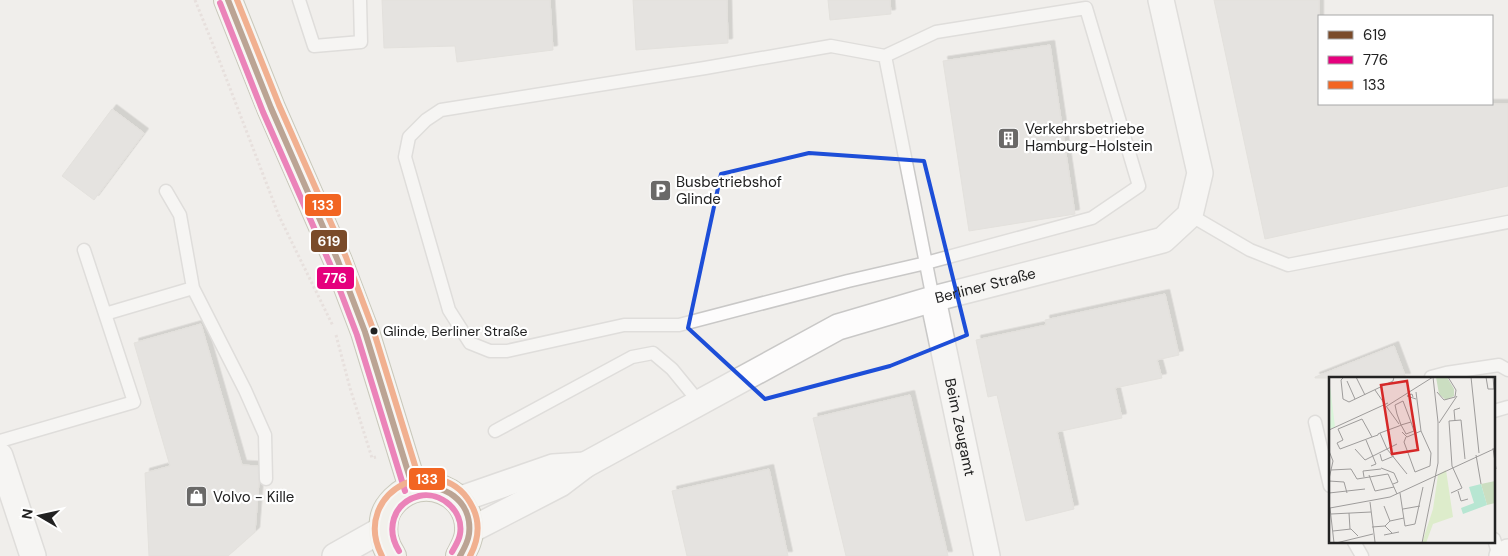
<svg xmlns="http://www.w3.org/2000/svg" width="1508" height="556" font-family="'DM Sans',sans-serif">
<defs>
<filter id="shadow"><feDropShadow dx="4.5" dy="-4.5" stdDeviation="0" flood-color="#0004"/></filter>
</defs>
<rect width="100%" height="100%" fill="#f0eeeb"/>
<!-- building -->
<path fill="#d7d4d2" stroke="#d3d0cc" filter="url(#shadow)" d="M382,0h168l3,50 -96,12 -2,-16 -71,2z
M633,0h94l1,43 -92,7z
M828,0h62l1,14 -61,6z
M1214,0h105v104h189v82l-243,53z
M1050,45l25,169 -106,17 -26,-170z
M112,109l32,24 -50,67 -32,-24z
M1165,294l14,61 -22,5 5,18 -47,10 7,30 -65,14 17,77 -48,12 -29,-126 -9,2 -12,-57 70,-15 -1,-5z
M201,324l41,141 16,1 1,16 -4,50 -27,24h-79l-4,-83 25,-7 -36,-123z
M1394,346l12,32h-91v-1z
M910,395l38,161h-102l-33,-138z
M769,469l19,87h-101l-15,-65z"/>
<g fill="none" stroke-linecap="round" stroke-linejoin="round">
<defs>
<path id="service" d="M299,0l15,46 47,-4 -1,-42
M885,56l-54,-10 -126,22 -264,42 -15,10 -17,17 -4,20 44,153 21,33 20,8h17l117,-26h55l169,-44 78,-18 166,-45 47,-32 -53,-178 -150,24 -51,24 48,243
M166,191l14,24 13,73
M1190,215l60,35 38,15 220,-43
M105,314l88,-26 52,102 20,45 1,44
M1431,377l15,-4 53,-8 9,5
M1494,411l14,-4
M1315,422l15,64
M495,431l137,-74 21,-4 19,16 27,33
M0,441l134,-39 -50,-152
M1494,539l5,17
M1354,542l8,14"/>
<g id="minor">
<path id="s1" d="M933,299l54,257"/>
<path d="M0,456l33,100"/>
<path d="M458,500l95,-33 32,-2"/>
<path id="s2" d="M469,531l91,-47 25,-19 253,-138 95,-28 230,-59 27,-25 10,-42 -39,-173"/>
<path d="M335,556l48,-27"/>
<path d="M1502,556l6,-4"/>
</g>
<path id="secondary" d="M228,0l43,108 67,153 27,71 48,156
M392,556c-8,-12 -10,-22 -8,-36 1,-8 6,-15 11,-20 27,-28 76,-9 74,31 0,9 -5,17 -9,25"/>
</defs>
<!-- service casing -->
<use href="#service" stroke="#c9c8c7" stroke-width="15"/>
<!-- minor casing -->
<use href="#minor" stroke="#c9c8c7" stroke-width="28"/>
<!-- secondary casing -->
<use href="#secondary" stroke="#999a82" stroke-width="30"/>
<!-- path -->
<path stroke="#dccecd" stroke-width="3" stroke-dasharray="2.5 2.5" stroke-linecap="butt" d="M195,0l23,57 61,159 54,110
M336,335l14,53 22,70 4,-1"/>
<!-- service -->
<use href="#service" stroke="#fdfcfc" stroke-width="12"/>
<!-- minor -->
<use href="#minor" stroke="#fdfcfc" stroke-width="25"/>
<!-- secondary -->
<use href="#secondary" stroke="#f4f4ed" stroke-width="28"/>
<defs>
<path id="bus-1" d="M228,0l43,108 67,153 27,71 48,156
M413,488c30,-7 60,13 56,46 -1,8 -5,15 -9,22"/>
<path id="bus-2" d="M220,3l43,109 67,152 27,71 48,156
M399,551c-13,-21 -7,-48 20,-55 22,-5 45,15 41,38 -1,7 -5,12 -8,18"/>
<path id="bus-3" d="M237,0l42,105 67,152 27,72 48,156
M382,556c-34,-66 62,-110 91,-48 8,17 5,33 -3,48"/>
</defs>
<!-- bus-1 casing -->
<use href="#bus-1" stroke="#fff" stroke-width="10"/>
<!-- bus-2 casing -->
<use href="#bus-2" stroke="#fff" stroke-width="10"/>
<!-- bus-3 casing -->
<use href="#bus-3" stroke="#fff" stroke-width="10"/>
<!-- bus-1 -->
<use href="#bus-1" stroke="#7a4b2a" stroke-width="6"/>
<!-- bus-2 -->
<use href="#bus-2" stroke="#e5007d" stroke-width="6"/>
<!-- bus-3 -->
<use href="#bus-3" stroke="#f26522" stroke-width="6"/>
</g>
<!-- marked area -->
<path d="M0 0H1508V556H0ZM809,153l115,8 43,174 -77,31 -125,33 -77,-71 33,-154z" fill="#f0eeeb" fill-opacity=".55" fill-rule="evenodd"/>
<path fill="none" stroke="#1d4ed8" stroke-width="4" stroke-linejoin="round" d="M809,153l115,8 43,174 -77,31 -125,33 -77,-71 33,-154z"/>
<!-- icons -->
<defs>
<symbol id="building-square" viewBox="-11 -11 22 22"><rect x="-9" y="-9" width="18" height="18" rx="4" fill="#6a6968" stroke="#fff"/><path d="M-4-6H4V6H1V3H-1V6H-4ZM-2.5-4.3h1.7v1.8h-1.7ZM.8-4.3h1.7v1.8H.8ZM-2.5-1h1.7V.8h-1.7ZM.8-1h1.7V.8H.8Z" fill="#fff"/></symbol>
<symbol id="parking-square" viewBox="-11 -11 22 22"><rect x="-9" y="-9" width="18" height="18" rx="4" fill="#6a6968" stroke="#fff"/><path d="M-3.5-5.5H1a3.5 3.5 0 0 1 0 7H-1V5.5H-3.5ZM-1-3.4V-.6H.8a1.4 1.4 0 0 0 0-2.8Z" fill="#fff"/></symbol>
<symbol id="shop-square" viewBox="-11 -11 22 22"><rect x="-9" y="-9" width="18" height="18" rx="4" fill="#6a6968" stroke="#fff"/><path d="M-5-2.5h2.3a2.7 3.5 0 0 1 5.4 0H5L5.5 6h-11ZM-1.5-2.5h3a1.5 2.3 0 0 0-3 0Z" fill="#fff"/></symbol>
</defs>
<g fill-rule="evenodd">
<use href="#building-square" x="996" y="126" width="25" height="25"/>
<use href="#parking-square" x="648" y="178" width="25" height="25"/>
<use href="#shop-square" x="184" y="484" width="25" height="25"/>
</g>
<!-- markers -->
<circle fill="#222" stroke="#fff" stroke-width="2" cx="374" cy="331" r="4.5"/>
<g text-anchor="middle" stroke-width="4.5" stroke-linejoin="round" paint-order="stroke">
<!-- bus labels -->
<g font-size="14" fill="#222" stroke="#fff" text-anchor="start">
<text x="383" y="336">Glinde, Berliner Straße</text>
</g>
<!-- poi labels -->
<g font-size="15" fill="#222" stroke="#fff" text-anchor="start">
<text x="1025" y="134">Verkehrsbetriebe<tspan x="1025" dy="17">Hamburg-Holstein</tspan></text>
<text x="676" y="187">Busbetriebshof<tspan x="676" dy="17">Glinde</tspan></text>
<text x="213" y="502">Volvo - Kille</text>
</g>
<!-- street labels -->
<g font-size="15" fill="#222" stroke="#fff">
<text dy="5" stroke="none"><textPath href="#s2" startOffset="575">Berliner Straße</textPath></text>
<text dy="5" stroke="none"><textPath href="#s1" startOffset="131">Beim Zeugamt</textPath></text>
</g>
</g>
<!-- overview -->
<g transform="translate(1329 377)">
<rect width="166" height="166" fill="#f0eeeb"/>
<path d="M117,93l7,47 -20,7 -7,19h-4l11,-34 5,-34z" fill="#ddeccb"/>
<path d="M107,0h11l7,12v7l-8,4 -7,-6zM166,104v22l-8,2 -6,-21z" fill="#cbdec1"/>
<path d="M0,0l6,50 -6,2 2,-13z" fill="#daf5da"/>
<path d="M152,107l6,21 -24,9 -2,-6 13,-5 -5,-16z" fill="#b7e6d2"/>
<path fill="none" stroke="#9e9c9b" stroke-width="1" d="M15,0l-3,3 2,19 6,3 44,-21 1,-4M27,0l9,18M142,0l8,76M157,0l2,12h6l-1,-12M18,4l8,18M46,13l9,13M108,15l7,8 11,-3 1,-7 -8,-13M84,20l-1,-3 -5,2 9,3M57,29l13,18M58,29l46,-29M126,44l-1,-11 6,-2M110,46l18,-27M0,53l59,-27M73,55l5,5 14,-6 -5,-39M51,56l7,16 20,25M43,60l-10,-18 -24,10 5,11 -6,3 3,6 32,-12 6,-2v-1l2,-1 19,-7 2,-1 10,-3 3,9 -8,3 -1,-2 -4,-7 -4,-11 -2,-9 8,-4 8,21M77,60l-2,5 11,30 15,-6 1,-13 -10,-22M37,63l10,24 -5,2M164,71l3,21M26,72l10,11 32,-16M0,74l4,10 -4,18M51,77l2,7 12,-5M147,78l5,29M52,91l13,5 4,9 -5,2M2,93l20,-1 6,10 31,-5 9,20M40,98l6,16 19,-4M35,100l-1,-6 18,-2M0,104l15,1 3,11M129,114l3,10 7,-2M0,116l36,-4M71,116l5,33 10,-2 8,-37M122,116l11,-5 -10,-22 -3,-45 12,-1 4,39M41,125l5,40M55,129l6,15M1,131l60,-11 106,-49M1,131l4,35M74,132l17,-3M20,136l1,16M2,137l40,-2M56,149l5,-5 14,-3M43,150l13,-1 7,7M4,154l18,-2 7,7M55,158l15,-3M7,166l37,-9M93,166l16,-80v-41l-5,-45"/>
<path fill="#d62828" fill-opacity="0.15" stroke="#d62828" stroke-width="2.5" d="M78,4l11,69 -26,4 -11,-69z"/>
<rect width="166" height="166" fill="none" stroke="#222" stroke-width="2.5"/>
</g>
<g stroke="#fff" stroke-width="2">
<rect x="304" y="193" width="38" height="24" rx="5" fill="#f26522"/>
<rect x="310" y="229" width="38" height="24" rx="5" fill="#7a4b2a"/>
<rect x="316" y="266" width="39" height="24" rx="5" fill="#e5007d"/>
<rect x="408" y="467" width="38" height="24" rx="5" fill="#f26522"/>
</g>
<g font-size="14" text-anchor="middle" font-weight="bold" fill="#fff">
<text x="323" y="210">133</text>
<text x="329" y="246">619</text>
<text x="335" y="283">776</text>
<text x="427" y="484">133</text>
</g>
<!-- legend -->
<rect x="1318" y="15" width="175" height="90" fill="#ffffff" stroke="#a7a7a7"/>
<rect x="1328" y="31" width="25" height="8" fill="#7a4b2a" stroke="#a7a7a7"/>
<text x="1363" y="40" font-size="15" fill="#222222">619</text>
<rect x="1328" y="56" width="25" height="8" fill="#e5007d" stroke="#a7a7a7"/>
<text x="1363" y="65" font-size="15" fill="#222222">776</text>
<rect x="1328" y="81" width="25" height="8" fill="#f26522" stroke="#a7a7a7"/>
<text x="1363" y="90" font-size="15" fill="#222222">133</text>
<!-- north arrow -->
<g transform="translate(40 516) rotate(279)" stroke="#ffffff" stroke-width="4" paint-order="stroke">
<path d="M0-4L9 19L0 12L-9 19Z" fill="#222222"/>
<text y="-8" font-size="14" font-weight="bold" text-anchor="middle" fill="#222222">N</text>
</g>
</svg>
